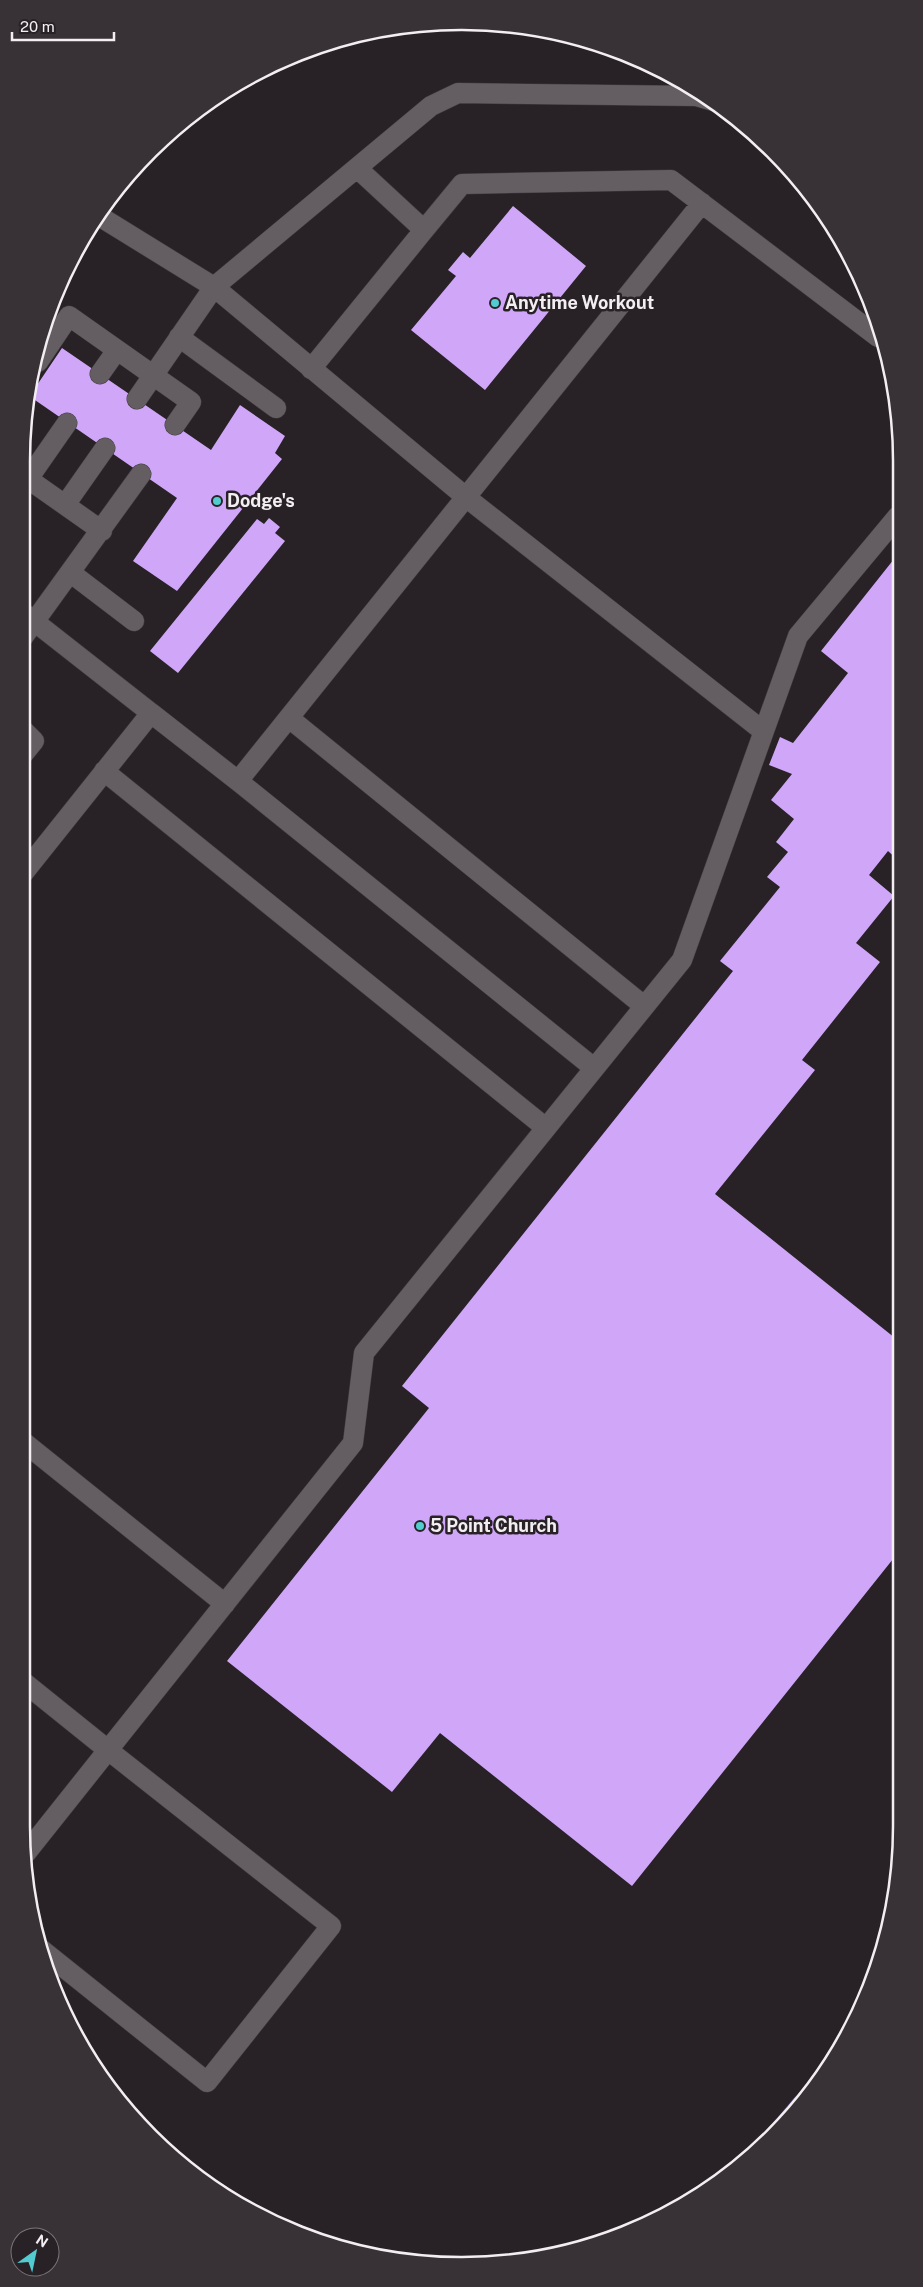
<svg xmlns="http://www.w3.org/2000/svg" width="923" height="2287" font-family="'Public Sans',sans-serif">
<rect width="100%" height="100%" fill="#282227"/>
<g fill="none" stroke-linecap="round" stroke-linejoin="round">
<!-- stream -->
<path stroke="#55477d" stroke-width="10" d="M750,2158l47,-56 19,-18"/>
</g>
<!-- building -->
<path fill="#d0a6f9" d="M513,206l73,60 -101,124 -74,-60 45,-54 -8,-6 15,-18 7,6z
M62,348l149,102 29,-45 45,31 -10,17 7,6 -105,132 -44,-30 44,-63 -145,-100 1,-7z
M269,518l11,9 -5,6 10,8 -107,132 -28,-22 107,-132 7,5z
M898,554l1,307 -11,-10 -19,24 25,21 -38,47 24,19 -78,98 13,10 -100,124 185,148 1,207 -269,337 -192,-153 -48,59 -165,-131 202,-253 -27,-22 331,-415 -13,-10 60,-74 -13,-10 21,-25 -12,-10 18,-23 -23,-19 21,-26 -23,-9 11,-28 13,6 55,-70 -27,-22z"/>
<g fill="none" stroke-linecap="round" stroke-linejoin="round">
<defs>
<path id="lane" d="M99,216l115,71 217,-181 27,-13 238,3 17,5
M424,230l38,-46 209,-4 207,157
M179,337l97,71
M38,362l31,-46 122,86 -16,23
M311,369l113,-139 -67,-62
M100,374l17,-24
M137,399l77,-112 253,211 296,233
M21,474l81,57
M28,479l39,-56
M65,505l40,-57
M71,573l63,48
M21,611l130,102 -130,163
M21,640l120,-166
M151,713l87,68 464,-578
M289,718l355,288
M21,728l13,13 -13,16
M104,771l442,357
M238,781l356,287
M21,1440l204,164
M21,1680l87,70 245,-307 11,-90 318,-393 116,-324 100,-120
M26,1853l82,-103 223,176 -124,156 -165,-132"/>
</defs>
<!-- lane casing -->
<use href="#lane" stroke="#423d42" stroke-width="21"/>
<!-- lane -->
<use href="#lane" stroke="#645d62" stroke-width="20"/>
</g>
<!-- markers -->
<g fill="#52ccd0" stroke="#282227" stroke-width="2">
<circle cx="495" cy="303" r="5"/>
<circle cx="217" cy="501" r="5"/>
<circle cx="420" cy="1526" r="5"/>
</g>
<g text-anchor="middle" stroke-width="5" stroke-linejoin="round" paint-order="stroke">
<!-- poi labels -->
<g font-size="18" font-weight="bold" fill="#f2eef1" stroke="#282227" text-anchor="start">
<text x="505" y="309">Anytime Workout</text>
<text x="227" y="507">Dodge's</text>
<text x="430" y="1532">5 Point Church</text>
</g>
</g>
<!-- crop -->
<path d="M0 0H923V2287H0ZM461 30H462A431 431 0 0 1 893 461V1826A431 431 0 0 1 462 2257H461A431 431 0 0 1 30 1826V461A431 431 0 0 1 461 30Z" fill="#383237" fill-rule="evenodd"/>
<path fill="none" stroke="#f2eef1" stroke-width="2.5" d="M461 30H462A431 431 0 0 1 893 461V1826A431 431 0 0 1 462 2257H461A431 431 0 0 1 30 1826V461A431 431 0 0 1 461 30Z"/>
<!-- north arrow -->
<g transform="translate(35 2252) rotate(33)"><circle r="24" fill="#282227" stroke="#797478"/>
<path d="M0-4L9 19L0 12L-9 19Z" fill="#52ccd0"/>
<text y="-8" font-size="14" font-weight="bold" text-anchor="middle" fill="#f2eef1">N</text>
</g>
<!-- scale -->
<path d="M12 32v8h102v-8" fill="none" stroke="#f2eef1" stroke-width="2.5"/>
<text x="20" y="32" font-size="15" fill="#f2eef1" stroke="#282227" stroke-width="4" paint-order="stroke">20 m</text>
</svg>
